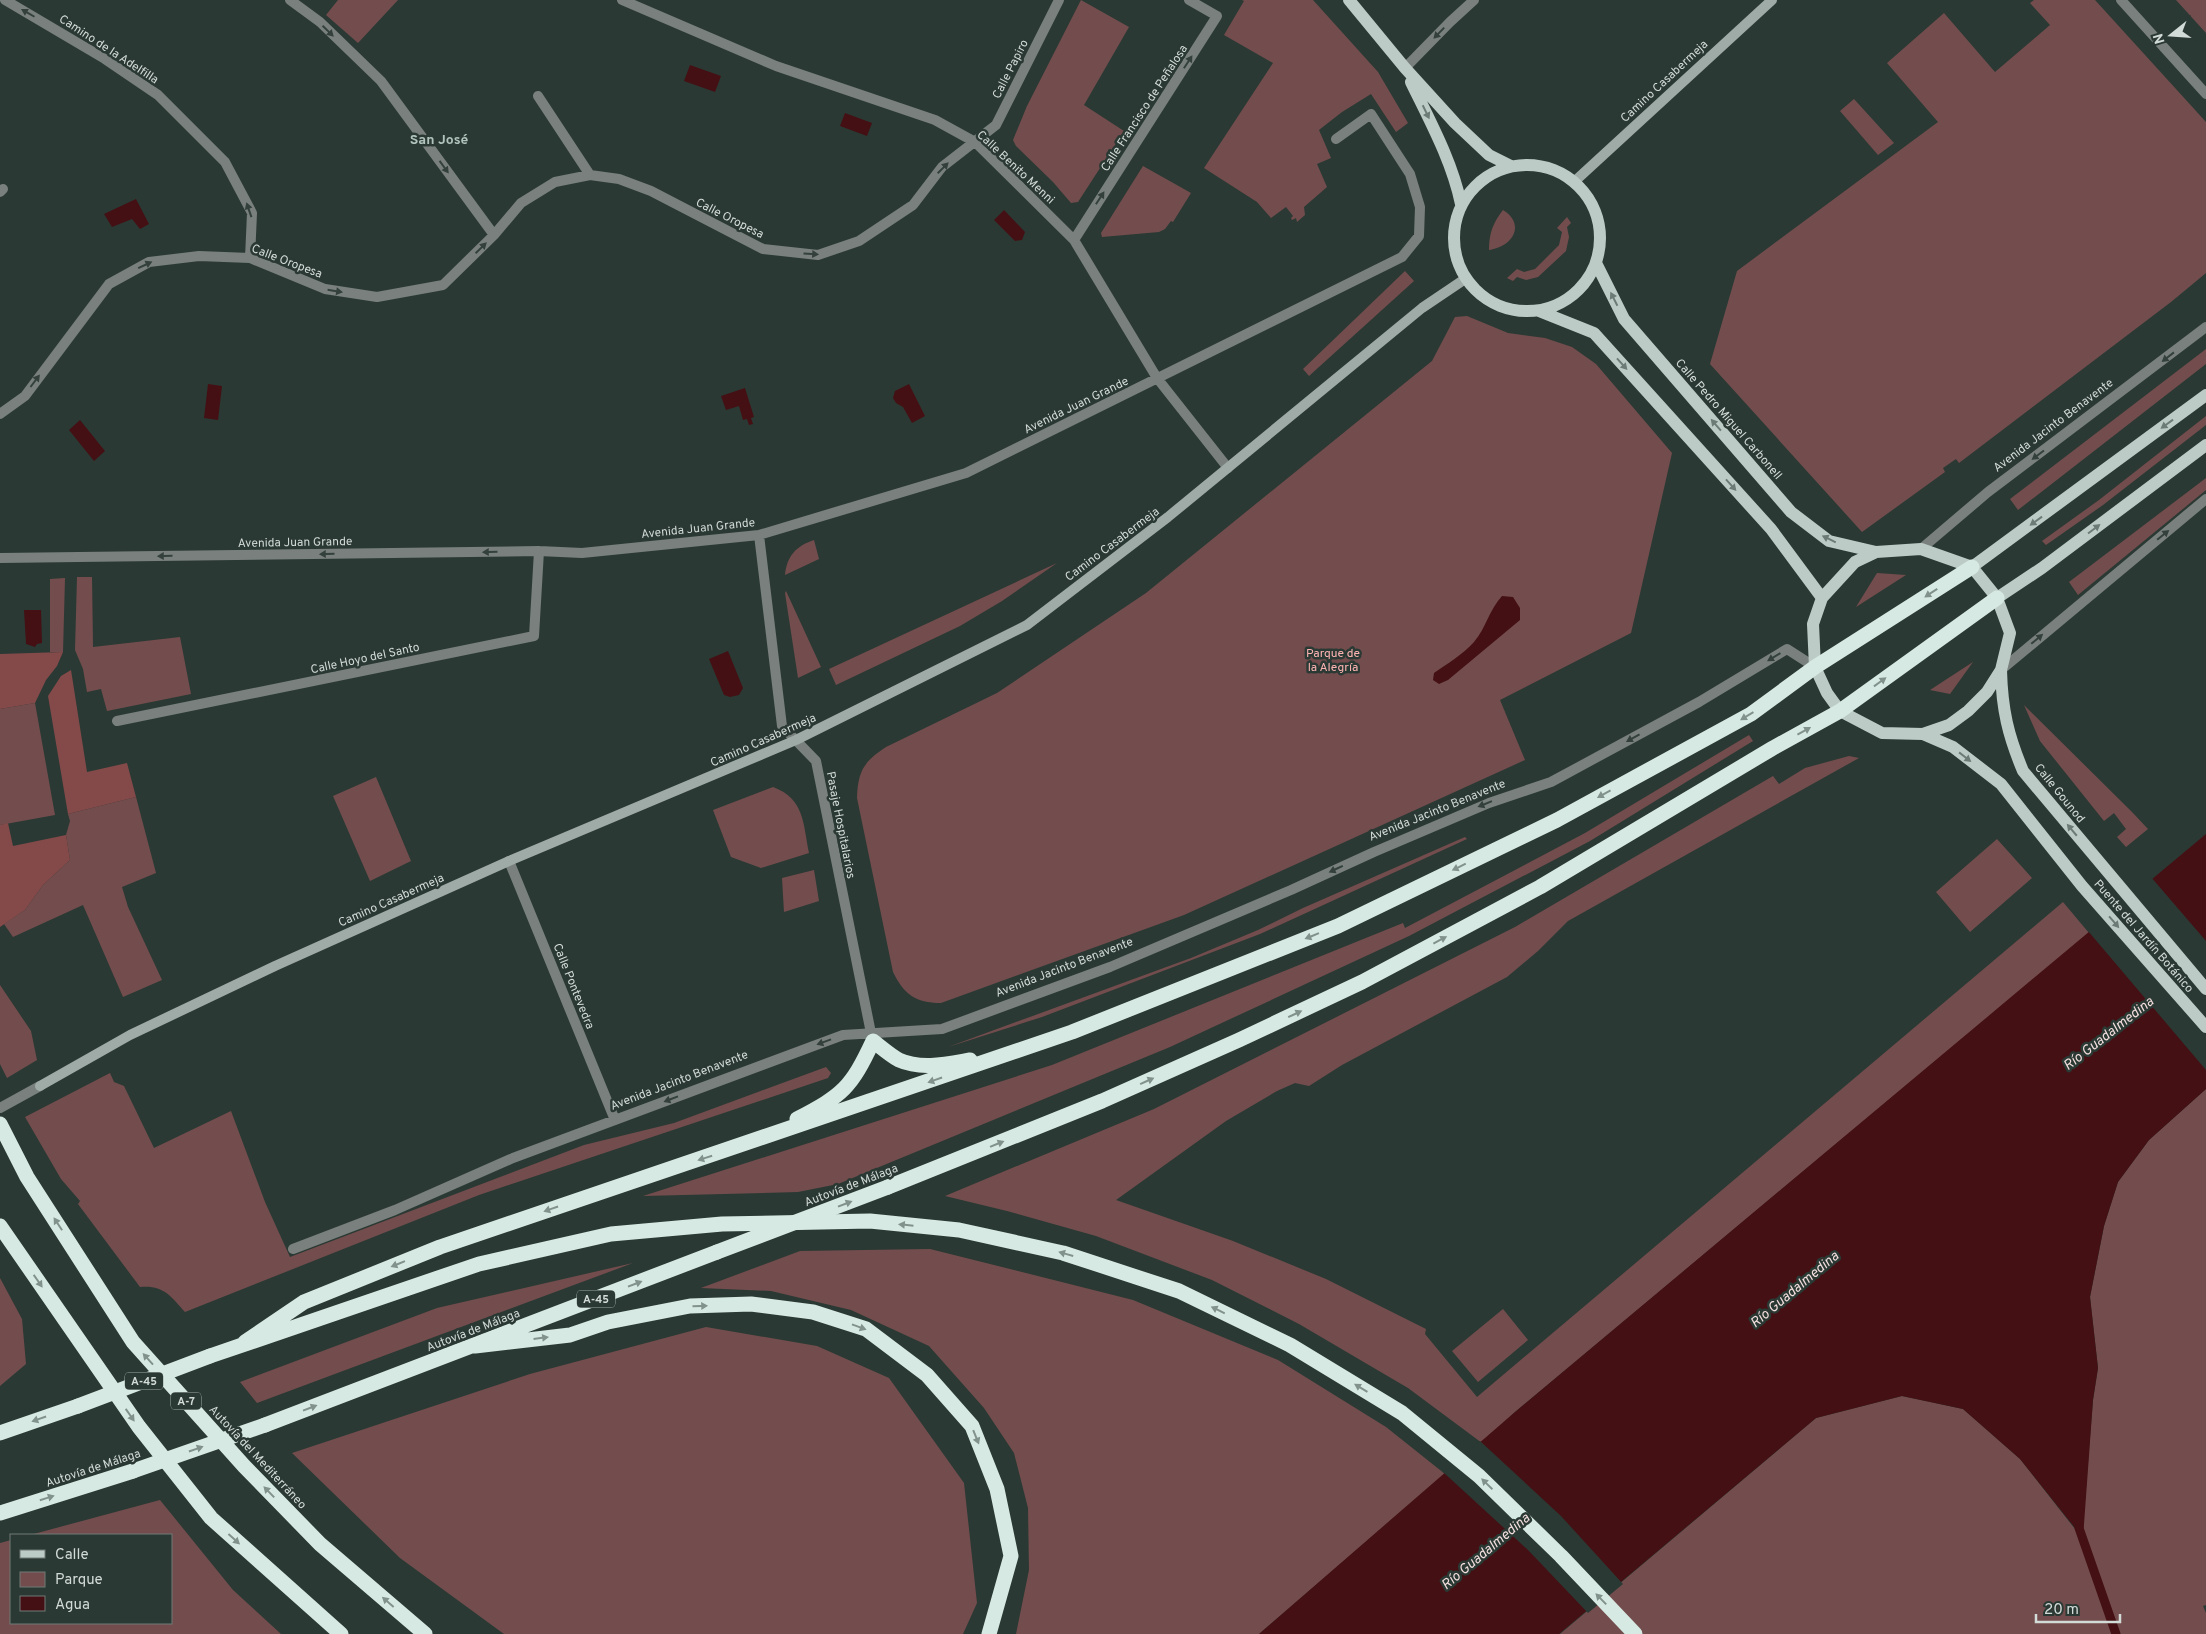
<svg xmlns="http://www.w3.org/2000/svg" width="2206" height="1634" font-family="Overpass,sans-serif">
<rect width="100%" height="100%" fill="#2b3934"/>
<!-- green -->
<path fill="#734d4d" d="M338,0h60l-40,43 -32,-28z
M1081,0l48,27 -45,78 40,26 -46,71 -7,1 -18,-21 -37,-36 -3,-6 14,-34z
M1242,0h71l65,72 30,51 -12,9 -25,-38 -29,18 -23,18 12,28 -14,6 10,23 -23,20 1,8 -8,7 -1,-4 -4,2 -1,-2 2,-2 -7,-9 -15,11 -14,-16 -53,-34 69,-105 -49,-28 20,-34z
M2034,0h61l111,122v151l-35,29 -212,161 -3,-4 -13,9 2,4 -83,60 -152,-168 27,-93 201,-149 -51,-59 57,-50 51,59 55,-47 -20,-22z
M2176,0h30v33z
M1854,99l40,44 -16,12 -38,-44z
M1143,166l48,27 -18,29 -2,-1 -6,8 -6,3 -57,5 -1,-4z
M1503,210c23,14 10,37 -14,40 0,-17 4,-27 14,-40z
M1567,217l4,6 -4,4 2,10 -3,14 -28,26 -12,3 -9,-3 -4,4 -6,-3 10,-9 7,3 11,-3 24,-24 3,-13 -5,-4z
M1405,271l9,10 -105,95 -6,-7z
M1467,316l41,17 37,5 27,9 24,17 76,89 -41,180 -131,67 25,60 -341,155 -243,88c-26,0 -37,-9 -48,-31l-36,-174c1,-26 6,-36 29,-51l111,-54 149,-100 286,-232 23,-44z
M2206,349v15l-188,146 -8,-11z
M2206,416v9l-103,80 -57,40 -4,-4 57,-41z
M2206,478v12l-128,105 -9,-13z
M814,540l5,19 -34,16c2,-19 11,-29 29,-35z
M1057,563l-55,38 -42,25 -124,59 -7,-16z
M1877,573l29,2 -50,32z
M77,577h15l1,70 87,-10 11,57 -84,17 -6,-22 -14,3 -4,-23 -8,-19z
M65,578l-2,74h-13v-73z
M786,591l35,76 -23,11 -13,-85z
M1973,662l-23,32 -20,-4z
M35,703l20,112 -55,10v-116z
M2024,705l108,107 16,17 -22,18 -9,-10 9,-8 -12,-16 -10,8 -64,-80z
M1749,735l4,6 -163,100 -181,95 -239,111 -332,137 -40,8 -155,4 409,-131 351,-142 2,5 180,-95z
M1849,756l10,2 -291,163 -30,30 -31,26 -165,88 -33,21 -14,-3 -18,8 -51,30 -110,79 117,41 93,38 100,50 -1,5 52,63 586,-495 26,31 -574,479 -33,31 -74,-55 -109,-64 -87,-44 -116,-44 -89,-25 -62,-15 209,-87 361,-182 258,-151 6,8 26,-16z
M376,777l35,84 -41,20 -37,-85z
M773,787c32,12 30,37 36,66l-48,15 -30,-11 -18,-47z
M136,797l20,76 -34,14 6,20 34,73 -39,17 -40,-92 -70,32 -9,-13 21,-14 18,-25 27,-25 -4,-25 4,-14 -2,-7z
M1465,837l2,2 -207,95 -218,83 -94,30 243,-89 67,-28 45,-22z
M1997,839l35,39 -62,54 -34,-40z
M814,870l5,31 -35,11 -2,-34z
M0,985l31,46 6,29 -30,18 -7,-14z
M826,1067l5,6 -3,5 -349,117 -294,117c-15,-17 -22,-27 -45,-25l-62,-83 2,-3 -19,-22 -36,-62 85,-44 4,9 10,4 30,62 77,-37 34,91 25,55 294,-112 90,-22z
M2206,1089v516l-3,1 3,7v21h-646l256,-216 86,-22 61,13 57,50 62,79 11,-138 5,-32 -8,-71 14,-71 14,-44 31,-42z
M930,1249l203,51 145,60 108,67 59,47 -186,160h-243l13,-64 -1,-62 -14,-55 -30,-45 -55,-62 -78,-36 -80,-19 -70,-3 99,-37z
M633,1263l-376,140 -17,-21 197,-74z
M0,1278l22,41 4,45 -26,22z
M1503,1309l25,31 -50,42 -26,-31z
M706,1327l111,19 72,32 75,105 13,120 -14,31h-459l-104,-76 -108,-105 238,-79z
M160,1500l73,90 48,44h-281v-91l11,-3v83h160v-88h-141z"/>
<!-- forest -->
<path fill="#844a4a" d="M63,652l-6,14 -11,14 -11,23 -35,6v-55z
M71,670l16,102 40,-9 9,34 -68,17 -20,-118 13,-20z
M8,823l5,23 53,-11 4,25 -27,25 -18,25 -25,17v-102z"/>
<!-- water -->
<path fill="#441014" d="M690,65l31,11 -6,16 -31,-11z
M845,113l27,10 -5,13 -27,-10z
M136,199l13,25 -9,5 -8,-10 -20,8 -8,-13z
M1004,210l21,22 -3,8 -7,1 -21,-21z
M208,384l14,2 -4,34 -14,-2z
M909,384l16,32 -13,7 -9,-16 -7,-4 -3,-5 2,-7z
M745,388l9,29 -3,1 2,6 -4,1 -2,-6 -4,1 -4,-14 -13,4 -5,-14z
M80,420l25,31 -11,10 -25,-31z
M1502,596l11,1 7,11v12l-72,60 -9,4 -6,-4 1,-7c13,-9 29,-19 40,-31 12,-14 15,-32 28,-46z
M24,610h17l1,33 -5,1 -2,3 -9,-3z
M728,651l15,37 -4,7 -9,2 -6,-2 -15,-36z
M2206,834v255l-57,51 -31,42 -14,44 -14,71 8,71 -5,32 -10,138 -63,-79 -57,-50 -61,-13 -86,22 -257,216h-300l256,-222z"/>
<!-- pier -->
<path fill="#2b3934" d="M2151,877l55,64v129l-118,-139z
M1480,1441l81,75 62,68 -35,29 -60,-63 -85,-78z"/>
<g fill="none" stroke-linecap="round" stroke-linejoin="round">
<!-- stream -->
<path stroke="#441014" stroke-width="9" d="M2079,1528l37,106"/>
<!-- street -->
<path stroke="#79807e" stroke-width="10" d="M5,0l100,59 53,36 67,67 27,51 -2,45
M290,0l30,22 61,59 113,154
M622,0l154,66 159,54 40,22 99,98 83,138 71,90
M2121,0l85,94
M1405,68l45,-46 24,-22
M538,96l52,79
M0,192l3,-3
M1074,240l143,-224 -28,-16
M0,414l25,-18 84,-112 40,-22 50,-6 51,2 75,31 52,8 66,-12 51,-50 27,-32 34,-21 35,-7 29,4 32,12 112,58 55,6 41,-14 54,-36 29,-38 54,-42 63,-125
M759,535l23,191 34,35 56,277
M1921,549l67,-57 218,-165
M0,558l539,-7 43,2 177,-18 207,-62 436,-216 17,-21 1,-29 -10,-33 -39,-60 -35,25
M2001,670l205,-171
M117,721l417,-85 5,-85
M509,861l106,259
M0,1108l40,-22
M293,1249l102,-39 118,-52 330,-123 99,-6 168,-62 181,-77 83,-38 115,-49 62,-21 148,-80 88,-53 28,18"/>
<!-- secondary -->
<path stroke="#9faba7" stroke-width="10" d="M1575,181l197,-181
M40,1086l90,-51 145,-69 234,-105 287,-121 231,-115 141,-108 254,-209 43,-29"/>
<!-- primary -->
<path stroke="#bdcbc6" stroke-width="12" d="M1349,0l56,68 50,55 34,32 22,11
M1411,82c19,39 41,79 50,122
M1454 238a73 73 0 1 1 146 0a73 73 0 1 1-146 0Z
M1596,263l28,56 167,193 38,29 47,11
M1539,311l55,22 177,196 51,69
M1921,549l51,18 25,31 13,35 -9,37 -14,22 -19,19 -19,14 -26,9 -41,-1 -42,-22 -13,-18 -12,-26 -2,-43 9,-26 33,-36 21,-10z
M1972,567l234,-172
M1997,598l45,-30 164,-123
M2001,670c1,40 7,65 22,101l183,218
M1923,734l30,13 48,37 81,102 124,141"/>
<!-- highway -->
<path stroke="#d7e9e3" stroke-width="15" d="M797,1119c46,-24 54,-31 76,-78 8,6 17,14 26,19 22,10 48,4 71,0
M0,1124l27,53 106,165 111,124 76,78 105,90
M888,1187l214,-86 137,-61 123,-58 178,-95 233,-139 67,-37 157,-113
M0,1226l139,201 72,91 130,116
M245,1342l59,-40 136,-55 632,-215 266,-106 219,-106 194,-106 64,-47 157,-100
M475,1346l95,-11 38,-13 82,-16 61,-2 62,8 53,17 61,46 45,51 25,63 14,67 -22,78
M210,1356l269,-92 132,-30 111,-10 148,-3 89,9 104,23 116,38 111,54 112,68 77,63 82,80 74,78
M265,1425l452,-173
M0,1433l78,-27
M0,1513l133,-42"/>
<!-- highway-bridge -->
<path stroke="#d7e9e3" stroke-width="15" d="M717,1252l171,-65
M78,1406l132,-50
M133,1471l132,-46"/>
</g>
<!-- one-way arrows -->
<defs><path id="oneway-solid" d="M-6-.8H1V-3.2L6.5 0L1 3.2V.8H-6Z" transform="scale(1.25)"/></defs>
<g fill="#33403b">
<use href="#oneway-solid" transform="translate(28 13) rotate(-150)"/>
<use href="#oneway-solid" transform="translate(328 31) rotate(44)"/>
<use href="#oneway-solid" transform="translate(1439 33) rotate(134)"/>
<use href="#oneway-solid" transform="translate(1188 62) rotate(-57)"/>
<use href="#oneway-solid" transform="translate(444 167) rotate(54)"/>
<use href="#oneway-solid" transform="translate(943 168) rotate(-45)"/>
<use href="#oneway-solid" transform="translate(1100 198) rotate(-57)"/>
<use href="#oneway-solid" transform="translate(249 210) rotate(-109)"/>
<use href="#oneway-solid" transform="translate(481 248) rotate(-44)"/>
<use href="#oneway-solid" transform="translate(811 254) rotate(3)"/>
<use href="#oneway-solid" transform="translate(145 265) rotate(-25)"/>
<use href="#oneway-solid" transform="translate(335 291) rotate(9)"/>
<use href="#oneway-solid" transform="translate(2168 357) rotate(142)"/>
<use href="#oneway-solid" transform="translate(35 381) rotate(-53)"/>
<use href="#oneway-solid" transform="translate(2038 455) rotate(143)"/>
<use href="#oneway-solid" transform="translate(2163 535) rotate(-39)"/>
<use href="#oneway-solid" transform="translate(490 552) rotate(179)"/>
<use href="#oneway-solid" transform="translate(327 554) rotate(179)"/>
<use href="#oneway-solid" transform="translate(165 556) rotate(179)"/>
<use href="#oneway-solid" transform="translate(2037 639) rotate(-40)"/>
<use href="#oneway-solid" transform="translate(1774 657) rotate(149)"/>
<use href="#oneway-solid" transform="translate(1633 738) rotate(151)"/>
<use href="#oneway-solid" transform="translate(1485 804) rotate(158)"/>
<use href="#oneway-solid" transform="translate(1336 869) rotate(155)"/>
<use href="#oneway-solid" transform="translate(824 1042) rotate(160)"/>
<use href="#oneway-solid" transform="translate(671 1099) rotate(159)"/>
</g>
<g fill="#6d7b76">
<use href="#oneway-solid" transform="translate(1426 112) rotate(64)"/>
<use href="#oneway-solid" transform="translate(1614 299) rotate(-117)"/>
<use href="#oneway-solid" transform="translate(1622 364) rotate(48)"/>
<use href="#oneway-solid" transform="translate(2167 424) rotate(144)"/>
<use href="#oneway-solid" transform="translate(1716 425) rotate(-131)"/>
<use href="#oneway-solid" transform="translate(1731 485) rotate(48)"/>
<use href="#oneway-solid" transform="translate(2036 521) rotate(144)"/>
<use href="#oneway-solid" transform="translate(2094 529) rotate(-37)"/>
<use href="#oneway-solid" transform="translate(1829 539) rotate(-154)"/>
<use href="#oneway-solid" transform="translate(1965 757) rotate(38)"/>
<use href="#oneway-solid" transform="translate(2072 830) rotate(-130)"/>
<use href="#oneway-solid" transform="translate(2114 922) rotate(49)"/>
</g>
<g fill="#81918c">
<use href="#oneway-solid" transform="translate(1931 593) rotate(147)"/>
<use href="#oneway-solid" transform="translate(1880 682) rotate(-36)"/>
<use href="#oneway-solid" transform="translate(1747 716) rotate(149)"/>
<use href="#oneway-solid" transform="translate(1804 731) rotate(-29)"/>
<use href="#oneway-solid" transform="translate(1604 794) rotate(151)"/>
<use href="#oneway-solid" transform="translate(1459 867) rotate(154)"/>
<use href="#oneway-solid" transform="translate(1312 936) rotate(158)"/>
<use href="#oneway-solid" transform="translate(1440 940) rotate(-28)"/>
<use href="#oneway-solid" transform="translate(1295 1014) rotate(-25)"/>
<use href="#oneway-solid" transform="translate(935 1080) rotate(161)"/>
<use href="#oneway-solid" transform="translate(1147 1081) rotate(-24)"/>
<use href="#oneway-solid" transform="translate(997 1144) rotate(-22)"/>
<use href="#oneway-solid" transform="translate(705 1158) rotate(162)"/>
<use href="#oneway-solid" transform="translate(845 1204) rotate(-21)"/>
<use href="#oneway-solid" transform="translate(551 1209) rotate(161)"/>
<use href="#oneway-solid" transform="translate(58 1224) rotate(-123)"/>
<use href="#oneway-solid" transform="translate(906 1225) rotate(-174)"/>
<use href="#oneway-solid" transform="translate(1066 1254) rotate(-164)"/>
<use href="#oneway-solid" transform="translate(398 1264) rotate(158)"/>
<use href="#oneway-solid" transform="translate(38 1281) rotate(55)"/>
<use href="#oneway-solid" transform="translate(635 1284) rotate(-21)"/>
<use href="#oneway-solid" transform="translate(700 1306) rotate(-2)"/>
<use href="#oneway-solid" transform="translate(1218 1310) rotate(-154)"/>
<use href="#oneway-solid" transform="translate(859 1327) rotate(20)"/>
<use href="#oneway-solid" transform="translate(541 1338) rotate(-7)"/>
<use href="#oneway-solid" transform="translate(148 1359) rotate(-132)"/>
<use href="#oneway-solid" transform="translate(1361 1388) rotate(-149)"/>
<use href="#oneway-solid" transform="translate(310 1408) rotate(-21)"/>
<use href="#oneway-solid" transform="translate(130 1415) rotate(55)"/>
<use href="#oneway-solid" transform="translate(39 1419) rotate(161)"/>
<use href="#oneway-solid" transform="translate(976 1437) rotate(68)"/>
<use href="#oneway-solid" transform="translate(196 1449) rotate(-19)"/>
<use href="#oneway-solid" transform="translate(1487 1484) rotate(-136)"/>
<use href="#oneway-solid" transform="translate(269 1492) rotate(-134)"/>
<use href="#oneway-solid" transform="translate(47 1498) rotate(-17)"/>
<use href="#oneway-solid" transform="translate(234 1539) rotate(42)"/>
<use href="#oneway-solid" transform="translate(1601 1599) rotate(-134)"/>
<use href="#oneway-solid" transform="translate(388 1602) rotate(-139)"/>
</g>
<g text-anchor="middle" stroke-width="5" stroke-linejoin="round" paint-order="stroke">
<!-- shield labels -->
<g fill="#2b3934" stroke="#a0aaa7" stroke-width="1">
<rect x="577" y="1290.5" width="38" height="17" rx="4"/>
<rect x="125" y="1372.5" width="38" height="17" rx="4"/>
<rect x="171" y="1392.5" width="30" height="17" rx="4"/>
</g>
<g font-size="11" font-weight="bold" fill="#d2dbd8">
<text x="596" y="1303">A-45</text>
<text x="144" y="1385">A-45</text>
<text x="186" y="1405">A-7</text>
</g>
<!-- street labels -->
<g font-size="12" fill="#d2dbd8" stroke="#2b3934">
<text transform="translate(109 49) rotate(33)" y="4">Camino de la Adelfilla</text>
<text transform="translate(1010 69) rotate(-63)" y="4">Calle Papiro</text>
<text transform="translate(1664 81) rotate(-43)" y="4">Camino Casabermeja</text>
<text transform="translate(1144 108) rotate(-57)" y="4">Calle Francisco de Peñalosa</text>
<text transform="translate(1016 167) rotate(43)" y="4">Calle Benito Menni</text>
<text transform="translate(730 218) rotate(27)" y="4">Calle Oropesa</text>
<text transform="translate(287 261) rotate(21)" y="4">Calle Oropesa</text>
<text transform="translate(1076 405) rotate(-26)" y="4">Avenida Juan Grande</text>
<text transform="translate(1729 419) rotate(49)" y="4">Calle Pedro Miguel Carbonell</text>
<text transform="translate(2053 425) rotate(-37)" y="4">Avenida Jacinto Benavente</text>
<text transform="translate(698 528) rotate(-6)" y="4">Avenida Juan Grande</text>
<text transform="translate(295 542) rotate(-1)" y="4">Avenida Juan Grande</text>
<text transform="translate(1112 544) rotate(-37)" y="4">Camino Casabermeja</text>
<text transform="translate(365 658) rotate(-12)" y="4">Calle Hoyo del Santo</text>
<text transform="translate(763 740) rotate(-24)" y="4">Camino Casabermeja</text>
<text transform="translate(2060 793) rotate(51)" y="4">Calle Gounod</text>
<text transform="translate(1437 810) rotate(-22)" y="4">Avenida Jacinto Benavente</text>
<text transform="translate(841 825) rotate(79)" y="4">Pasaje Hospitalarios</text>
<text transform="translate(391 900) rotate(-24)" y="4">Camino Casabermeja</text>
<text transform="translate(2144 936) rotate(49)" y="4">Puente del Jardín Botánico</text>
<text transform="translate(1064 967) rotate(-21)" y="4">Avenida Jacinto Benavente</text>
<text transform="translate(574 986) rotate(68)" y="4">Calle Pontevedra</text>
<text transform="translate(679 1080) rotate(-21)" y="4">Avenida Jacinto Benavente</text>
<text transform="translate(851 1185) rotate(-21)" y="4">Autovía de Málaga</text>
<text transform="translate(473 1330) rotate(-21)" y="4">Autovía de Málaga</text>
<text transform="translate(258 1457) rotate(47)" y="4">Autovía del Mediterráneo</text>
<text transform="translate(93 1468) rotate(-18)" y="4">Autovía de Málaga</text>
</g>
<!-- park labels -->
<g font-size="12" fill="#ffb4b3" stroke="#2b3934">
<text x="1333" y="657">Parque de<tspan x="1333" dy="14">la Alegría</tspan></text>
</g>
<!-- neighbourhood labels -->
<g font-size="14" font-weight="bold" fill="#b1c3bd" stroke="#2b3934">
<text x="439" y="144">San José</text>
</g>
<!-- water labels -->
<g font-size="14" font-style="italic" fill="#f3dfde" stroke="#2b3934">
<text transform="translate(2108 1033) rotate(-38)" y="5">Río Guadalmedina</text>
<text transform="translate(1794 1289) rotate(-40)" y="5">Río Guadalmedina</text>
<text transform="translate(1485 1551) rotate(-40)" y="5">Río Guadalmedina</text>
</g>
</g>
<!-- legend -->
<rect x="10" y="1534" width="162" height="90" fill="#2b3934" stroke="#6e7a76"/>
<rect x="20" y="1550" width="25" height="8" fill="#bdcbc6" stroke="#6e7a76"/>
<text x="55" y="1559" font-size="15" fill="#d2dbd8">Calle</text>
<rect x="20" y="1572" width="25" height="15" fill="#734d4d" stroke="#6e7a76"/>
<text x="55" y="1584" font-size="15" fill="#d2dbd8">Parque</text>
<rect x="20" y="1596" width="25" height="15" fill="#441014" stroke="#6e7a76"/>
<text x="55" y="1609" font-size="15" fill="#d2dbd8">Agua</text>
<!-- north arrow -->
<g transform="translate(2171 35) rotate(253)" stroke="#2b3934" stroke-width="4" paint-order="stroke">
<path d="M0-4L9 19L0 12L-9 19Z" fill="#d2dbd8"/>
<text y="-8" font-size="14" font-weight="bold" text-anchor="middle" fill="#d2dbd8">N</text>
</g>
<!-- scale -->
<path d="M2036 1614v8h84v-8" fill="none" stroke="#d2dbd8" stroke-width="2.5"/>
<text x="2044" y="1614" font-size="15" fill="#d2dbd8" stroke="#2b3934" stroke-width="4" paint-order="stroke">20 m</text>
</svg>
